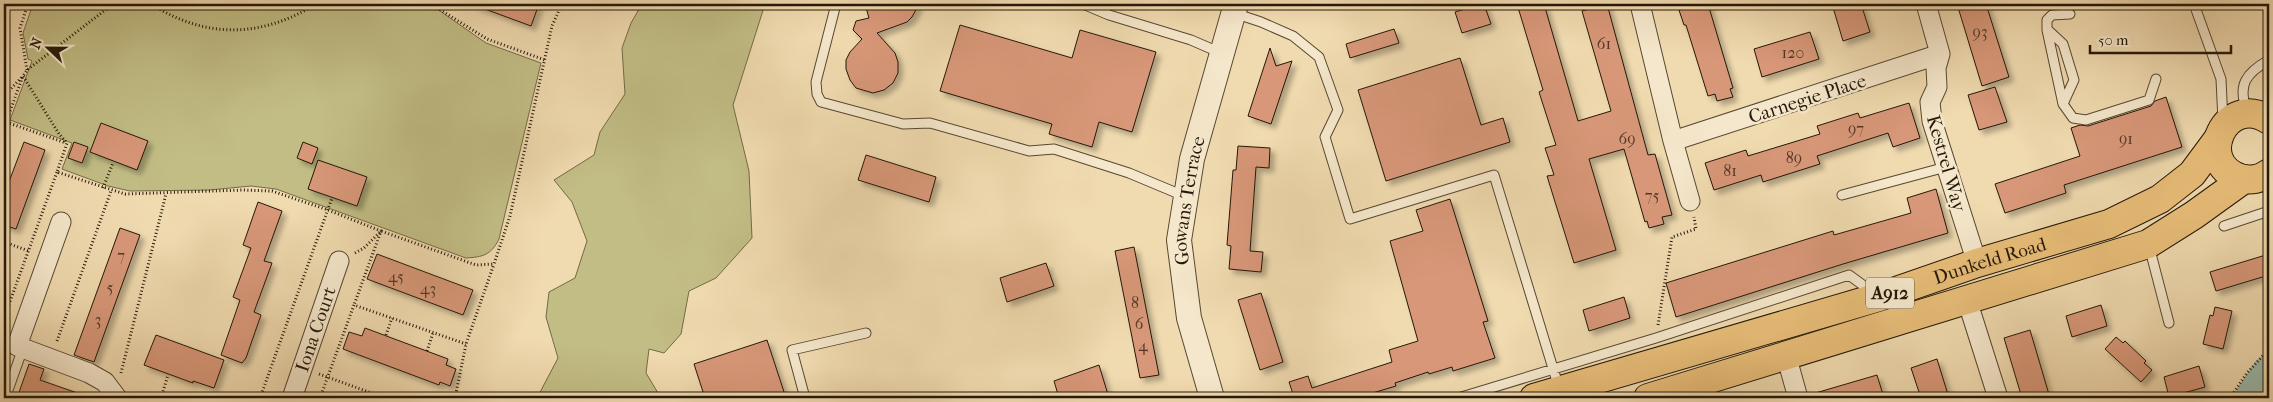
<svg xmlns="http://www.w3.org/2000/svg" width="2273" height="402" font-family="'IM FELL French Canon',serif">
<defs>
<filter id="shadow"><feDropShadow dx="4.5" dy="4.5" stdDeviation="2.5" flood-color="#0004"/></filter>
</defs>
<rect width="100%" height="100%" fill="#f0daaf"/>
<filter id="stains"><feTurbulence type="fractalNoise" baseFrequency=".004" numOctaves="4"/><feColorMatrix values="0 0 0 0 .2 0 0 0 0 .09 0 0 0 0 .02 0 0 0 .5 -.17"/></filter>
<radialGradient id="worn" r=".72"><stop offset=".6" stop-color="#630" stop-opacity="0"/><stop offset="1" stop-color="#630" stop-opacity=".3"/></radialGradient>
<!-- green -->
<path fill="#c2bd85" stroke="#736a47" d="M33,4h397l56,39 55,20 -42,176c-8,16 -16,18 -33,19l-190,-69 -25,-3 -42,4 -79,1 -22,-5 -46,-17 10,-26 -62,-23 22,-59 -4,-2 -5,-26z
M642,4h123l-32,101 16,66 3,67 -36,40 -27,13 -8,43 -17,19 -15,-4 -3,24 15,25h-124l21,-40 -12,-41 3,-25 26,-14 12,-37 -15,-39 -18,-22 40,-25 6,-23 25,-38 -3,-46 9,-25z"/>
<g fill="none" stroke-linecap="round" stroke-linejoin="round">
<!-- river -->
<path stroke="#9abbac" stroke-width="34" d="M2251,398l18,-26"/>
</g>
<!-- building -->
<path fill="#d79778" stroke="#241809" filter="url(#shadow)" d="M474,4h65l-8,22 -57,-21z
M865,4h54l-7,13 -5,5 -30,11 18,20 3,9v11l-5,10 -9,7 -11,3 -17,-5 -6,-8 -4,-11v-9l4,-8 12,-13 -9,-9 3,-9 13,-3z
M1481,4h3l7,20 -29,9 -7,-21z
M1517,4h27l34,117 33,-10 -29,-100 25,-7 41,151 7,-1 17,61 -10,2 2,7 -15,4 -2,-7 -2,1 -21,-73 -35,10 27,91 -42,13 -27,-87 7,-1 -9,-27 11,-3 -17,-53 4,-2z
M1677,4h31l25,84 -3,1 3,8 -16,4 -2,-7 -7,2 -22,-71h-2z
M1832,4h29l9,28 -27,9z
M1957,4h29l23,73 -27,9z
M960,25l112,33 8,-28 76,22 -24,80 -33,-10 -7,25 -43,-13 3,-10 -112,-33z
M1394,29l5,14 -49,15 -4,-14z
M1810,32l9,27 -57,18 -8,-28z
M1270,48l6,18 16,-5 -21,63 -23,-8z
M1460,58l21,67 22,-7 7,24 -124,39 -28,-91z
M1995,87l12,35 -28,8 -11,-35z
M2166,97l16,50 -118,38 2,8 -61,20 -10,-29 85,-28 -9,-28 9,-3 8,1 63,-20 4,-5z
M1909,103l11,35 -27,9 -5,-14 -71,23 3,8 -57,18 -2,-7 -47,15 -9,-27 41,-13 2,6 72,-22 -3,-8 41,-13 2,5z
M101,123l47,18 -11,29 -47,-18z
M24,142l21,8 -29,79 -12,-4v-30z
M74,142l14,5 -6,16 -14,-5z
M303,142l15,6 -6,16 -15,-6z
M1238,146l32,2 -1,20 -13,-1 -6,84 13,1 -2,20 -32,-3 2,-23 -4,-1 6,-75h3z
M866,155l70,22 -7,25 -71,-22z
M318,160l49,17 -10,29 -49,-17z
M1936,189l12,44 -105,31 -167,53 -10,-34 167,-52 1,4 77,-22 -4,-15z
M1450,199l38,122 -5,1 12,36 -42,13 -1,-4 -23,7 -1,-2 -33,11 1,3 -40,12h-67v-3l4,-1 -4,-12 19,-6 4,12 80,-26 -3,-12 29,-9 -28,-100 33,-10 -7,-21z
M258,202l24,9 -18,50 8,2 -18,49 7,3 -15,43 -4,5 -21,-8 19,-55 -7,-3 18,-49 -8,-3z
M120,228l20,7 -46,127 -20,-7z
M1134,247l25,128 -19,3 -25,-127z
M377,254l96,36 -10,25 -96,-36z
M2269,254v21l-53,16 -6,-19z
M1046,263l8,23 -47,16 -7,-24z
M1261,293l22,69 -23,8 -22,-70z
M1624,297l6,21 -41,13 -6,-21z
M2101,305l6,21 -35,11 -6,-21z
M2215,307l17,4 -9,38 -20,-5 7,-29 3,1z
M365,328l83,31 -2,6 10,4 -6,17 -10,-4 -1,3 -96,-36 6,-17 13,4z
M2030,330l20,68h-28l-18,-60z
M156,335l68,25 -10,28 -21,-7v2l-49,-18z
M2116,337l7,6 2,-2 21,20 -2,2 8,7 -11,12 -36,-33z
M767,340l19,58h-81l-11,-34z
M1937,359l12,39h-28l-10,-30z
M29,364l15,5 -4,11 46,16 -1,2h-68z
M1099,365l10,33h-50l-5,-17z
M2199,366l6,21 -36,10 -5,-20z
M1877,375l7,23h-71l-1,-4z"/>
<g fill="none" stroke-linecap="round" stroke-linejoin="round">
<defs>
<path id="service" d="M836,4l-20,78 1,12 4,8 82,22 27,-1 99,28 25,-2 75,24 55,23
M1083,4l26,11 82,25 30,13
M2194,4l27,75 2,43
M1234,13l27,9 32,14 26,21 19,53 -13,27 25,82 144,-44 65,213
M2070,14l-18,1 -5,5v10l16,74 10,14 13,2 63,-20 7,-21
M2048,30l15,14 11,36 -11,24
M2247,111c-10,-26 -1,-38 22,-51
M1842,195l104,-28
M2224,226l45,-15
M2149,246l20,77
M7,393l16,-45
M805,398l-13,-48 74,-17
M1458,398l198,-60 193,-63 26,19"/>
<path id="minor" d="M1640,4l33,137 267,-87
M1926,4l14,50 -4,14 1,19 -7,15 2,19 45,142
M1673,141l17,60
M61,222l-44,124 72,27 16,9 12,16
M1967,300l31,98
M1786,355l12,43
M292,398l47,-137"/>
<g id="tertiary">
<path id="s1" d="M1212,398l-23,-80 -10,-78 13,-81 44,-155"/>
</g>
<g id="primary">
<path d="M2269,120c-43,-28 -76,42 -29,58 10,3 21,1 29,-5"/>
<path id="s2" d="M1534,398l345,-101 98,-34 132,-39 51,-25 32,-25 26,-35"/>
<path d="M1648,398l500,-154 46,-29 50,-36"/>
</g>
</defs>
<!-- service casing -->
<use href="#service" stroke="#574832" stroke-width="11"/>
<!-- minor casing -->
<use href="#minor" stroke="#574832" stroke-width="21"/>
<!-- tertiary casing -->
<use href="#tertiary" stroke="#574832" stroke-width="26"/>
<!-- primary casing -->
<use href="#primary" stroke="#241809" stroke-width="30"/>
<!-- path -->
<path stroke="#241809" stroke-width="3" stroke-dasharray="1 2.5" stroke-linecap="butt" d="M151,4c55,35 110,34 165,0
M431,4l56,35 58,21
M27,70l-7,-42 8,-24
M4,96l19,-20 36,58 8,9 -10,29 68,22 117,-4 30,1 56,19 53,21 -27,74
M4,121l2,1 17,-46 4,-6 86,-66
M4,128l2,-6 60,21
M103,188l10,-25
M4,242l25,9
M355,253l9,-5 17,-17 95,34 18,-1 16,-48 42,-190 10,-22
M4,318l53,-146
M1658,325l14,-88 24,-8 -2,-12
M386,335l6,-17
M57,341l54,-150
M427,351l6,-18
M121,373l45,-179
M319,374l58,21 -1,3
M161,398l7,-23
M260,398l72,-200
M320,398l34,-93 112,39
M455,398l11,-54 28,-80
M2230,398l17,-25 22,-24"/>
<!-- service -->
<use href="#service" stroke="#f5e7cb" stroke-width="9"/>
<!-- minor -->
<use href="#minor" stroke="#f5e7cb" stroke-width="19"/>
<!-- tertiary -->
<use href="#tertiary" stroke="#f5e7cb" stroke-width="24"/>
<!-- primary -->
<use href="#primary" stroke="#e8bd78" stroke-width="28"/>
</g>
<g text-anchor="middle" stroke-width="5" stroke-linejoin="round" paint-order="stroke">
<!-- number labels -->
<g font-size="16" fill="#513825">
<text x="1980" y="37">93</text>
<text x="1604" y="49">61</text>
<text x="1793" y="58">120</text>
<text x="1856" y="134">97</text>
<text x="1627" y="144">69</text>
<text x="2126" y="144">91</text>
<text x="1794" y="163">89</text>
<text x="1730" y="176">81</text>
<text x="1652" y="201">75</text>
<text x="121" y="261">7</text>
<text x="396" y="282">45</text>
<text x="110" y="293">5</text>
<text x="428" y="294">43</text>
<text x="1135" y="308">8</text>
<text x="98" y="325">3</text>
<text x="1139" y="329">6</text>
<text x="1143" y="351">4</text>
</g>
<!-- shield labels -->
<rect fill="#f5e7cb" stroke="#635643" stroke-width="1" x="1866" y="277.5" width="48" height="31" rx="4"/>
<g font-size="18" font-weight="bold" fill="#241809">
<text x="1890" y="299">A912</text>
</g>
<!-- street labels -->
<g font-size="19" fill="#241809" stroke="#f5e7cb">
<text transform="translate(1807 98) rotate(-18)" y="7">Carnegie Place</text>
<text transform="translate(1947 163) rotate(74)" y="7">Kestrel Way</text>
<text dy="7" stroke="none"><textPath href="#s1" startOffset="202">Gowans Terrace</textPath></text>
<text dy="7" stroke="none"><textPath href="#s2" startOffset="476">Dunkeld Road</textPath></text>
<text transform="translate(315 329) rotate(-71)" y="7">Iona Court</text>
</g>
</g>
<!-- margin -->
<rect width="2273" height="402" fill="none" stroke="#f0daaf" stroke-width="20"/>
<rect x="5" y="5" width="2263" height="392" fill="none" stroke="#241809" stroke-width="2.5"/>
<rect x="10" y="10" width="2253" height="382" fill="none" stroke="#241809"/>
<!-- north arrow -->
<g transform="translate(48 48) rotate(292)" stroke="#f5e7cb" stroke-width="4" paint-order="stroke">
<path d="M0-4L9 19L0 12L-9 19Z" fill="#241809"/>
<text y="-8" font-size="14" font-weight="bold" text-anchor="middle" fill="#241809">N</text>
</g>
<!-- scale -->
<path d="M2090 45v8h141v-8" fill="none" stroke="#241809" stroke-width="2.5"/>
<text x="2098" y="45" font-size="15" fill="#241809" stroke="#f5e7cb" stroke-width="4" paint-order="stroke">50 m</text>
<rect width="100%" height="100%" filter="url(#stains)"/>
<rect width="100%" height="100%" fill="url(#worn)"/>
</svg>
